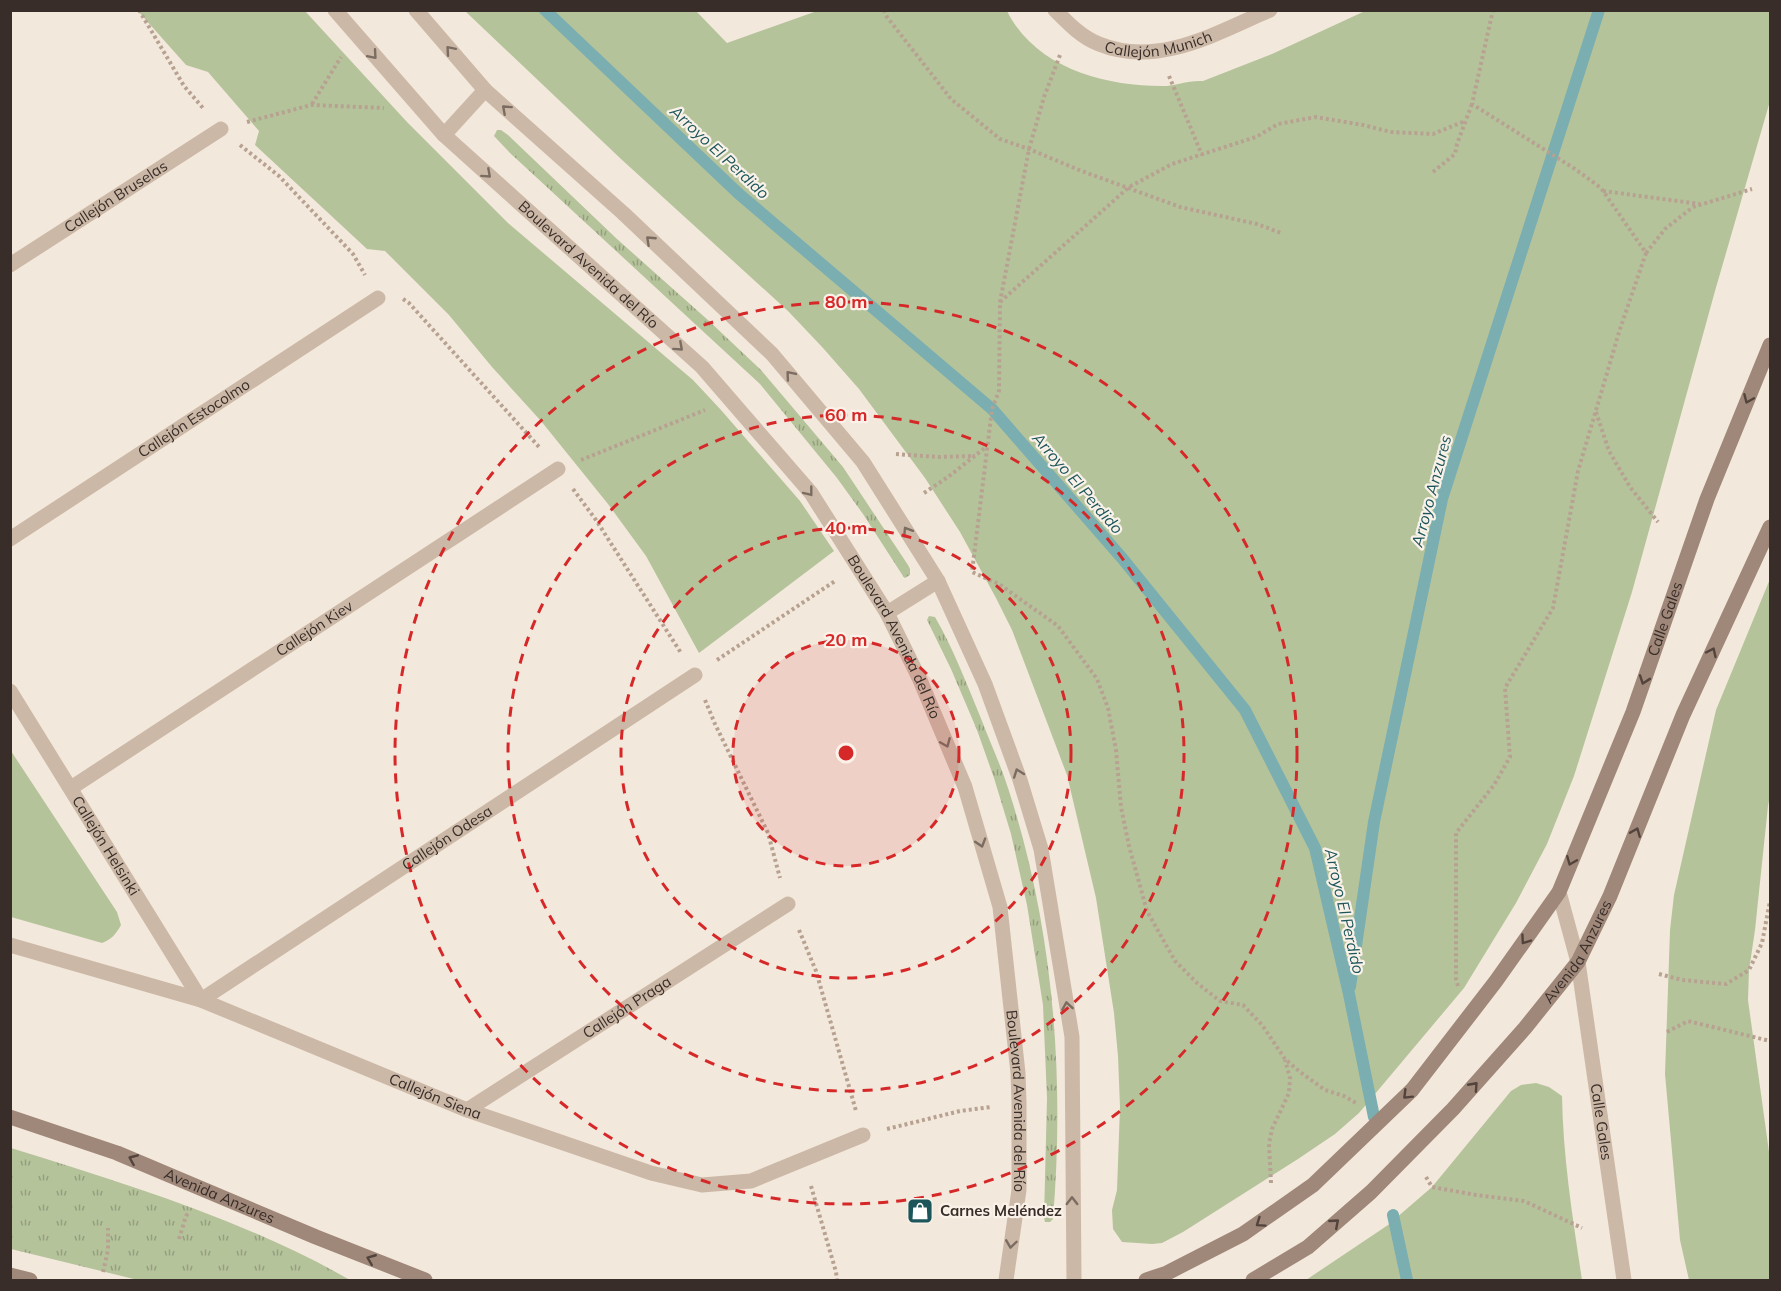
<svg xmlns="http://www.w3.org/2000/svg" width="1781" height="1291" font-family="Mulish,sans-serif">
<defs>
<pattern id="grass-tufts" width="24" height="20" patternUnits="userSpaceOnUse" patternTransform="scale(1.5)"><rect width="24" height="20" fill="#b5c39b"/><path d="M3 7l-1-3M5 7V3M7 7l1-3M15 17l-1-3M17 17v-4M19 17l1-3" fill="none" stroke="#949f7e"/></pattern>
</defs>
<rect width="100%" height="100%" fill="#f3e8dc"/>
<!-- grass -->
<path fill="url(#grass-tufts)" d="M497,130h4l7,5 109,104 92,82 52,49 82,97 65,98 2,4v6l-5,3 -2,-2 -40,-62 -26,-36 -77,-94 -250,-231 -16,-17z
M929,616l6,1c18,31 31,65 45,99 9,24 20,47 28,72 45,138 57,286 45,431l-3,3h-5l-1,-4 3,-120 -4,-93 -16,-100 -16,-71 -17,-56 -17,-48 -26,-61 -24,-49z
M11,1148c115,36 234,72 339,132h-212l-127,-31z"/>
<!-- park -->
<path fill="#b5c39b" d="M138,11h167l102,111 101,101 185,157 28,30 79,91 34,50 -135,102 -53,-97 -38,-52 -67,-83 -49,-54 -43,-52 -64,-64 -18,-2 -112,-104 4,-14 -51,-59 -22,-7z
M465,11h231l31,32 90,-32h190c28,56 96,75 155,75 14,0 26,-6 41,-5l69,-27 93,-43h405v90l-55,190 -83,301 -58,184 -27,68 -31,59 -52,85 -105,125 -24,21 -37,25 -115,73 -21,11 -10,1 -30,-2 -9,-13 -1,-19 5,-20 3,-83 -2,-51 -4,-43 -18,-115 -29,-123 -55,-145 -16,-32 -36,-66 -35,-54 -66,-89 -36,-41 -35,-37 -167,-152z
M1770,579v216l-2,11 -13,124 -6,40 -1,30 22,159v121h-81l-9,-40 -15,-166 5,-144 4,-35 42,-185z
M11,751l106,161 4,13c-5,9 -9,14 -19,18l-91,-26z
M1536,1083l13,4 13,9c1,62 11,124 20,184h-276l82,-55 44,-38 79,-96 10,-6z"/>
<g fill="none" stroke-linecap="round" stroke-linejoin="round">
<!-- stream -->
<path stroke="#7aaeb1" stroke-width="12" d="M545,10l194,184 253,215 130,149 123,152 70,138 34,146 25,123
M1350,987l24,-165 68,-323 157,-489
M1393,1215l14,65"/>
<!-- path -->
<path stroke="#b7a292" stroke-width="4" stroke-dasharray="3 3" stroke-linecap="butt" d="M139,10l45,76 19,22
M884,10l3,7 64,82 49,40 29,10 50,21 101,37 77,17 24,9
M1060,55l-16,42 -15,52 -29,153 -1,89 -7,18 -20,163 27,12 59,42 39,53 11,29 8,42 5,57 8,39 18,65 28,50 22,22 23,18 23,4 19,20 23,34 15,13 25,18 19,6 14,8
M1169,76l33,79
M312,104l29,-47
M247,122l64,-17 73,3
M240,145l39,31 74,78 12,21
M1433,172l22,-18 2,-10 15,-40
M1603,191l97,13
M1646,253l19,-24 28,-22 59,-18
M403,299l6,4 131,145
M1000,302l129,-115 43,-23 84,-27 22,-13 38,-7 47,8 28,7 42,2 32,-13
M1596,412l13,39 21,36 28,35
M896,454l42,3 37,-1
M581,460l124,-50
M573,489l23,31 85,133
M924,493l24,-16 38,-30
M717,660l118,-79
M705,700l10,24 53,109 12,45
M799,930l17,41 40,140
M1659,974l23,6 44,4 23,-14 13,-27 8,-42
M1458,986l-2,-7v-146l38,-48 16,-28 -5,-69 48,-80 25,-137 42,-142 26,-76 -45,-65 -26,-19 -103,-65 21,-94
M1667,1032l21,-11 82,20
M887,1129l73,-18 31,-4
M1426,1177l6,10 44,8 48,6 58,27
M1271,1183l-2,-39 3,-15 17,-36 1,-15 -5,-18
M811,1186l25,86 1,8
M179,1239l7,-23 3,-4
M103,1272l5,-22v-22"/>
<!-- street -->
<g stroke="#ccb8a7" stroke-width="15">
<path id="s1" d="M335,10l109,125 258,232 109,126 76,120 33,67 45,107 35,120 18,166 1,30v87l-13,90"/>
<path d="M416,10l69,80 138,123 149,141 91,108 75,119 47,103 35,96 21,69 31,188 2,243"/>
<path id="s2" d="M1055,10c13,13 26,27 44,34 59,24 117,-11 171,-34"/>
<path d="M444,135l41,-45"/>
<path id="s3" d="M10,265l211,-136"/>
<path id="s4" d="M10,539l368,-241"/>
<path d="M887,613l51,-32"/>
<path id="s5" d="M10,691l191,309 494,-325"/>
<path id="s6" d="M71,788l487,-319"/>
<path id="s7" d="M1559,892l19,70 46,318"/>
<path id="s8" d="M10,945l191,55 266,110 184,63 51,12 49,-4 112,-46"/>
<path id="s9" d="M467,1110l321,-206"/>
</g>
<!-- secondary -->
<g stroke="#9f8779" stroke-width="15">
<path id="s10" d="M10,1117l107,36 199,84 109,43"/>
<path d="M10,1275l20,5"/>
<path id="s11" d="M1146,1280l21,-7 76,-39 70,-49 99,-95 84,-109 63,-89 74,-180 74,-213 63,-154"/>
<path id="s12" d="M1253,1280l55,-33 63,-55 82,-83 72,-81 53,-66 32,-66 73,-181 87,-188"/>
</g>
</g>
<!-- one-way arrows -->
<defs><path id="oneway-chevron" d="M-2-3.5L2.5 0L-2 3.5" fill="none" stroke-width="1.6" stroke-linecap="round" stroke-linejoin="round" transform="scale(1.5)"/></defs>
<g stroke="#7b6c61">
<use href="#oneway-chevron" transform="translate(450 50) rotate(-131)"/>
<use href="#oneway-chevron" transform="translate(373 55) rotate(49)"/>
<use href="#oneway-chevron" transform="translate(506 109) rotate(-138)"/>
<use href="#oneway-chevron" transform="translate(487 174) rotate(42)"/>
<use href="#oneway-chevron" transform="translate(650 240) rotate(-137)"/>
<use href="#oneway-chevron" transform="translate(679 347) rotate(42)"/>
<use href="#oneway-chevron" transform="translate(790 375) rotate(-130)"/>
<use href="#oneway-chevron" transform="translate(809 492) rotate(52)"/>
<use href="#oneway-chevron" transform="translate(907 531) rotate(-122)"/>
<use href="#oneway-chevron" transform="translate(946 743) rotate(67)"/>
<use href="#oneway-chevron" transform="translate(1018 773) rotate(-110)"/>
<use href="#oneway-chevron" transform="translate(981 843) rotate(73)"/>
<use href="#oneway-chevron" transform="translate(1067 1006) rotate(-99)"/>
<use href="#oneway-chevron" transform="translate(1072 1201) rotate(-90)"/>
<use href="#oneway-chevron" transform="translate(1011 1244) rotate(98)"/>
</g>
<g stroke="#52443c">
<use href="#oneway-chevron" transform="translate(1748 399) rotate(113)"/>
<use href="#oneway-chevron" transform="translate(1712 652) rotate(-65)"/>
<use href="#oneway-chevron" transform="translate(1644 680) rotate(109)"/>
<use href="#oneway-chevron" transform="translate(1636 832) rotate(-68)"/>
<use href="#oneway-chevron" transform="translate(1571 861) rotate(112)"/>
<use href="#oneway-chevron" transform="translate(1525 940) rotate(125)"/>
<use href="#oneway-chevron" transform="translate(1474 1086) rotate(-48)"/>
<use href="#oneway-chevron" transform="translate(1407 1095) rotate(135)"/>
<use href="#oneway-chevron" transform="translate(133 1159) rotate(-157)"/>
<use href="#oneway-chevron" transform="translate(1260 1223) rotate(145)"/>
<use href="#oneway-chevron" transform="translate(1335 1223) rotate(-41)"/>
<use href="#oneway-chevron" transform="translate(371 1259) rotate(-158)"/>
</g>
<!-- distance rings -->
<circle cx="846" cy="753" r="113" fill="#d62828" fill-opacity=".12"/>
<g fill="none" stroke="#d62828" stroke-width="3" stroke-dasharray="10 8">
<circle cx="846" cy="753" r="113"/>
<circle cx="846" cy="753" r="225"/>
<circle cx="846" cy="753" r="338"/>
<circle cx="846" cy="753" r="451"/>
</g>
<!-- icons -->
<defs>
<symbol id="shop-square" viewBox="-11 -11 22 22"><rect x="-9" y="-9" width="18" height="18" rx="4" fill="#1c565b" stroke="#faf2e9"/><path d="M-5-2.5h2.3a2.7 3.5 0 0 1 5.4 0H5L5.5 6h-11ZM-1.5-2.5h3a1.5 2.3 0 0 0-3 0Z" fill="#fff"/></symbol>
</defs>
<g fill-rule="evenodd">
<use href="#shop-square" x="905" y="1196" width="30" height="30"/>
</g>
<g text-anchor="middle" stroke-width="4.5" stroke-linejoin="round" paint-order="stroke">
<!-- street labels -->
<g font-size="15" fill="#382d28" stroke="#faf2e9">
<text dy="5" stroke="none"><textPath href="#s2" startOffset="117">Callejón Munich</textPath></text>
<text dy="5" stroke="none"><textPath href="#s3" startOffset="126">Callejón Bruselas</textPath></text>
<text dy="5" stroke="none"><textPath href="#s1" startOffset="360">Boulevard Avenida del Río</textPath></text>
<text dy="5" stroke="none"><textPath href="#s4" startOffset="220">Callejón Estocolmo</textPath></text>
<text dy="5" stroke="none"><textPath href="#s11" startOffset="870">Calle Gales</textPath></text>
<text dy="5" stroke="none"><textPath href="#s6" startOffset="291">Callejón Kiev</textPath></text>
<text dy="5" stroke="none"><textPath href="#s1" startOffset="846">Boulevard Avenida del Río</textPath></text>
<text dy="5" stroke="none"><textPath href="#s5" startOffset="658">Callejón Odesa</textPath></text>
<text dy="5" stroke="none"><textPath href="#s5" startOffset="182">Callejón Helsinki</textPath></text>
<text dy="5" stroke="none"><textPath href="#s12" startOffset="466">Avenida Anzures</textPath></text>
<text dy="5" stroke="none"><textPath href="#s9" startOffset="190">Callejón Praga</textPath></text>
<text dy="5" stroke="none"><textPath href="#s8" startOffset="452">Callejón Siena</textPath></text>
<text dy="5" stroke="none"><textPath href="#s1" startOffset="1332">Boulevard Avenida del Río</textPath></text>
<text dy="5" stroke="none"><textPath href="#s7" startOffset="234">Calle Gales</textPath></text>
<text dy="5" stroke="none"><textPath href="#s10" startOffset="224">Avenida Anzures</textPath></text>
</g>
<!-- poi labels -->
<g font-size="15" font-weight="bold" fill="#382d28" stroke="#faf2e9" text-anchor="start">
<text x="940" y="1216">Carnes Meléndez</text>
</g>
<!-- water labels -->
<g font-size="16" font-style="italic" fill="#1c565b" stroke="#faf2e9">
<text transform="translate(720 152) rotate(43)" y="6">Arroyo El Perdido</text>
<text transform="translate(1078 483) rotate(49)" y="6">Arroyo El Perdido</text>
<text transform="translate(1431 491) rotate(-75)" y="6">Arroyo Anzures</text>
<text transform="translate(1345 911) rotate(77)" y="6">Arroyo El Perdido</text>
</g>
</g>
<circle cx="846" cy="753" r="9" fill="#d62828" stroke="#faf2e9" stroke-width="3"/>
<g font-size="18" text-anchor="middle" font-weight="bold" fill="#d62828" stroke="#faf2e9" stroke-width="4.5" stroke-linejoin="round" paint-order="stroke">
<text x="846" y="308">80 m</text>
<text x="846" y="421">60 m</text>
<text x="846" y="534">40 m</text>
<text x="846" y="646">20 m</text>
</g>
<!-- border -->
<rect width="1781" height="1291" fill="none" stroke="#382d28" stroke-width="24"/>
</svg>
